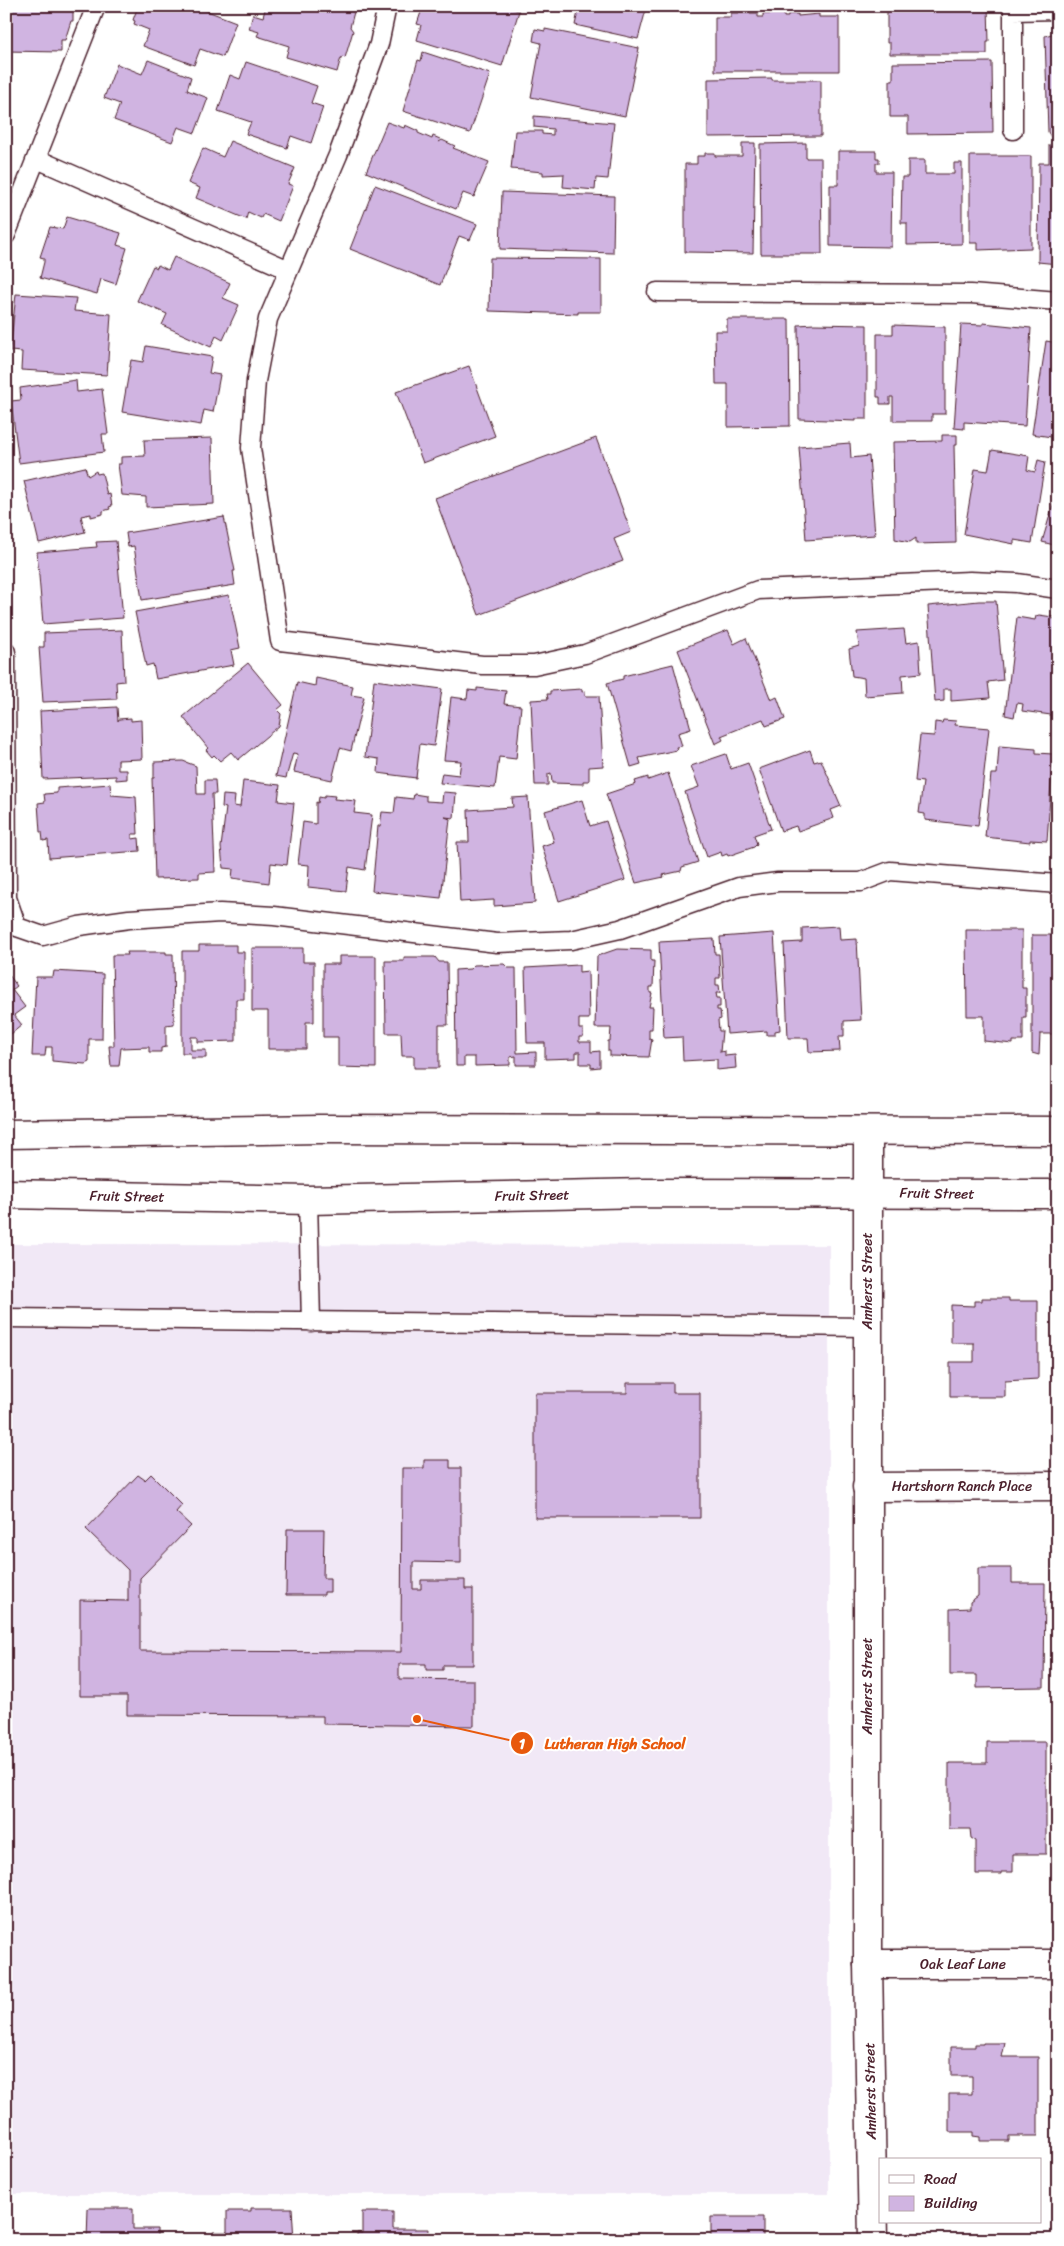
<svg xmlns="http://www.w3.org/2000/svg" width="1064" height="2246" font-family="Sriracha,sans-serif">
<rect width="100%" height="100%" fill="#fff"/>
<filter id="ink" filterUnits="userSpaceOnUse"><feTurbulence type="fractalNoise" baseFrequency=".02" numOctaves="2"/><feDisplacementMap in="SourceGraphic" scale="10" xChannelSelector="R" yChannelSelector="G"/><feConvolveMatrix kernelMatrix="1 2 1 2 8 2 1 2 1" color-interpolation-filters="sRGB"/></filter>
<g filter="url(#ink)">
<!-- built -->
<path fill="#f1e8f6" d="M6,1244l823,1v949h-823z"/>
<!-- building -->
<path fill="#d0b4e1" stroke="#4a1f2b" d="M6,6h67v15h-2l-6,19h-4v12l-55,-1z
M138,6h65l-1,3 34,13 -13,35 -23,-8 -6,16 -51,-19 6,-16 -15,-6 1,-3 -2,-1z
M266,6h68l20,6 -4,15 3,4 -8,27 -3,-1 -2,4 -3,11 -51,-15 3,-11 -32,-10 2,-4 -10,-3 4,-15 10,3z
M423,6h81l15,5 -17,55 -85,-26 4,-15 -4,-1z
M552,6h95l-9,33 -63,-14 3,-13z
M723,6h108v2l-108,1z
M887,6h101l1,36h-2v12h-97v-11h-3z
M731,13h27v4h5v-3h21v3h4v-3h10v2l21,-2v3h20v54h-124v-54h16z
M535,29l10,2v-2l94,19 -14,68 -94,-19 10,-54 -8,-2z
M1058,32v104l-7,1 -3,-5 -3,-96z
M423,52l67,22 -20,59 -67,-22 15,-51 3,1z
M148,60l43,17 -4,13 21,8 -13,35 -17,-6 -6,15 -58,-22 6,-16 -16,-6 13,-34 25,10z
M246,62l71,24 -6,17 12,4 -12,36 -20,-7 -4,12 -41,-14 5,-12 -33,-11 12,-36 10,4z
M992,62l1,71 -85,1v-17h-18v-37h3v-17z
M772,78v2h49v56l-113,1v-58z
M534,116l80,7 -6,56 -12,-1 -1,12 -32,-3 1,-13 -21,1v-3l-32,-3 4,-38h27v3l11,1v-6l-19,-2z
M387,122l17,6 1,-3 13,6v2l14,6 1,-3 7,3 -1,3 3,-2 13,6 -2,2 36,14 -15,35 -11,-4 -7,16 -90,-37z
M230,141l65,27 -7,16 5,2 -14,35 -16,-7 -2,4 -13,-6 -2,7 -50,-21 4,-10 -12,-5 15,-35 20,9z
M742,143h13l-2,110 -68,-1v-88h12v-8h8v-3h10v3h27z
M806,143v15h15l1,96h-61l-1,-110z
M1049,145h9v119l-20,-2 1,-99h10z
M838,151h38v7h3v5h-3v9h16l-1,75 -61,-1v-61h8z
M970,156h61v92l-53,2v-7h-8z
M908,160h17v14h29v-11h8v81l-55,1v-22h-6l1,-46h6z
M375,185l102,39 -7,16 -11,-4 -19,49 -90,-36z
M502,192l112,4 -1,57 -113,-4z
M67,217l54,16 -4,12 10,3 -11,36 -15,-5 -4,15 -57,-16 4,-16v-4l-4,-1 10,-30 13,2z
M174,257l56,26 -7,15 16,7 -16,35 -7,-4 -5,11 -49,-22 5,-11 -30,-13 16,-35 4,2 1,-3 10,5z
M490,258l111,1v53h-23v2l-89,-3z
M16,294l60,4 -2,13 37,3 -4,61 -86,-5 1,-18 -12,-1z
M727,319h62l1,107 -62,1v-43h-12l-1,-53h12z
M983,323l48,5 -6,98 -61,-4v7l-10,-1 7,-104 22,1z
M814,324l53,1v94h-11v2l-57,-2 -1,-94z
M893,325l52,2v87h-13v7h-39v-24h-3v7h-10v-7h-3v-63h16z
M1046,341l12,2v95l-26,-4z
M146,346l66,11 -3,16 11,2 -7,37 -9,-2 -3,15 -79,-13 9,-52 12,2z
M469,366l26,70 -72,27 -27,-71z
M76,380l1,12 25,-3 6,45h-6l2,18 -85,11 -8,-62 10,-1 -1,-12z
M942,435h15v10h-3l2,98 -40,1v-6l-6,4 -15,-3 -2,-97 49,-1z
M212,438l2,66 -68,3v-10l-24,-2 -4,-31h3v-7l24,-1 -1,-16z
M596,438l35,94 -17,7 9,22 -144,54 -44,-117z
M850,443l1,15 18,-2 6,79 -69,5 -7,-93z
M992,450l37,6 -2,14 8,2 3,-12 7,2 -13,81 -18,-3v4l-50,-10 11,-65 13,2z
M85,467l3,9 8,-5 1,3 5,-1 5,22 3,-1 2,12 -3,1 1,2 -7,2v3l-12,3v-3l-10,2 4,16 -46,11 -15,-62z
M1058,488v65l-6,-1 2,-7 -12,-3z
M224,517l11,54h-2l2,14 -93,15 -8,-54 -6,1 -2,-14z
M116,541l7,77 -80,6 -6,-72 60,-5 -1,-5z
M229,595l11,53 -9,2 3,15 -78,14 -3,-15 -7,2 -11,-54z
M979,601h17l7,79 -15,2 2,16 -39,3v-12h-7v12l-9,1 -7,-96z
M1039,615l14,2 -1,2 6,-1v98l-36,-5 1,-7 -6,-1 -3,14 -9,-2 12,-98 18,3 1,-4z
M904,629l2,14 13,-2 2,32 -19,2 1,18 -38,3 -1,-18 -12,-2 -3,-27 10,-3 -2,-14z
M122,630l2,51 -8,1 1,17 -74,3 -4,-55h5v-14z
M728,630l6,14 12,-6 25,62 6,-3 8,22 -19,7 -3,-7 -42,17 2,4 -8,4 -37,-94z
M248,663l35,42 -6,5 4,4 -2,12 -41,34 -7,-8 -11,9 -6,-6 -2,2 -6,-7 2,-2 -25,-31z
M673,664l18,65 -13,4 4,13 -6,1 1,3 -38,8 2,6 -10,3 -24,-84 16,-4v-3z
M316,678l37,8 -2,9 13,2 -13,54 -11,-3 -8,32 -38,-8 4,-18 -5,-1 -7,25 -10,-2 21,-94 18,4z
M374,680l68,9 -8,57 -14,-2 -4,34 -38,-5 1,-14 -14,-2z
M477,688l29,3 -2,13 17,2 -5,53 -17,-2 -4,31 -55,-5 2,-10 17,2 2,-14 -17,-1 7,-63 16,2 1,-9 9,1z
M582,689v3l3,-1v5h14l4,70 -14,1v14h-6v3l-31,-1 -1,-10 -3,1v11h-13l-4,-85 17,-1 -1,-5h3v-3z
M117,707l1,14 1,-2 12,-1v3l10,-1 1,39 -24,1v10h9v9l-11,1v-4l-73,3 -3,-68z
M943,720l13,1 -1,4 34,3 -11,98 -53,-6v-6l-6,-1 4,-31 -8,-1 5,-46 14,1 1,-14 7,1z
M999,746l37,3v4l17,1 -6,87 -17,-1v2l-45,-5 6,-63h6z
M810,750l4,12 7,-2 20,46 -10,4 3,8 -36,13 -2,-5 -15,5 -22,-62z
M726,754l5,15 17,-6 23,66 -17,6 3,9 -3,3 -26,9 -1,-2 -5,2 -1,-4 -14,5 -22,-65 14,-5 -8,-21z
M183,761l13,5 1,28h8v-14h10l1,14h-4l3,78 -16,1v5l-44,1 -3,-101h2v-16z
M668,773l30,89 -16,5 -1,4 -18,4 1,2 -28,6 -30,-89 30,-10 -1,-3 13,-4v3z
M243,781l37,4 -2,16 16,2 -7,62 -16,-2 -2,20 -37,-5 1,-9 -10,-1 -2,-21 5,-39 -4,-1 1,-12 12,1 -1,10 6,1z
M110,784l1,11 25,2 2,37h-6v5l7,-1 1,13 -91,7 -1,-18 -5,1 -1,-9h-2l-2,-29 7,-1 -1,-8 13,-1v-5z
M443,792l13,1 -2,25 -9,-1 5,2 -9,79 -69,-7 6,-65h2l2,-14 12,1 2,-16 17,2 1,-5 12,2v5l16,1z
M325,795l10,1 -1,3 22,2 -2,12 18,2 -7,55 -16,-3 -3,24 -38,-4 1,-22 -11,-1 5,-42 13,2v-22l2,1 1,-6 5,1z
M1058,796v42l-4,-1z
M528,797l7,106 -41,3v-6l-34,2 -3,-60h12l-1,-32 45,-3 -1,-9z
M582,800l8,26 16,-5 19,59 -66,21 -17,-55 12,-4 -9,-31z
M839,926l1,14 17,-1 4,81 -17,1v15h-5l1,15 -31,1 -1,-14h-20l-4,-95 18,-1v-14z
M966,930h56v58h4v29h-3v24h-10v3l-29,-3v-25h-17z
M774,933l6,97 -5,1v4h-8v-4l-40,3 -7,-97z
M1032,935h26v99h-18l-1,21 -7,-2z
M714,939l1,15h4l1,24h-4v7h3l1,8h-4l1,5h3v9h-3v3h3l1,9 -3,1 1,11h3l-2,21 5,-1v5l10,-1 1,13 -19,2v-11l-34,2 -1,-24 -18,1 -5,-96z
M199,945h37v7h8v47h-8v42l-38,1v-5h-7v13h15v8h-15l-1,-5h-8v-102h17z
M252,948h51v14h11v60h-8v27h-38v-38h-16z
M617,949l34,1v11h3l-1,26h-3v6h2l-3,14h4l-1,22h-3v9l3,1 -3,18 -39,-1v-5h-2v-10h2l1,-13h-16l2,-72z
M127,952h39v2h7l1,70 -8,1v22l-5,1v4h-12v-5l-28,1 -2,18h-8l-2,-20h5l-2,-91h16z
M339,956h37v112l-38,-1v-30h-15v-73h16z
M404,957h31l4,5h8l1,63h-9v43h-25v-12h-12l-1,-23h-15l-1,-72h19z
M504,964l4,4h8l1,85 19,-1v13h-20v-9l-6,1v8l-35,1v-9h-11v9h-8l-1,-96 15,-1 4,-4z
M579,965v7l9,-1 1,48h-10v10h4v8h-4v5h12v10l9,-1v16l-9,1v-4h-11v-12h-4v6l-31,1v-16h-18l-2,-75z
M6,971l11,15 -5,4 13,17 -11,8 8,10 -16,13z
M54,971l49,3 -1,65h-13v23l-4,2 -33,-3v-14h-6l-1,9h-13l4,-79h17z
M982,1298h27v3h29v78l-33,2v16h-55v-35h24v-19h-23v-38l23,1v-5h8z
M627,1383h46v10h27v125h-165v-125h92z
M424,1460h26v8h11v95l-48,-1v27h8v-9h44v9h8v76h-30v5h-17v-6h-27v15l75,1v46l-151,-2v-8l-196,-1v-19h-47v-96l48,1v-31l-42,-41 52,-54 7,5 6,-6 31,31 -6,7 15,14 -51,52v73l261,1 1,-184h22z
M287,1529h37l-1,49h7v14h-6v3h-38z
M978,1568h34v15h33l-1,104 -67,1v-13h-27v-66l20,-1v-6l8,-6z
M987,1742h59v112h-33v18h-12v2h-25v-33l-5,-3 -1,-9h-21v-66h38z
M983,2043h22l-3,14h36v79h-29v5h-29v-4l-7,-1v-4h-24v-38h23v-18h-21v-29h24v-3h8z
M88,2208h45v21h24v11h-70z
M251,2208h41l2,32h-81v-8h14v-21h24z
M362,2212h31v17h36l-1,11h-71v-7h5z
M711,2217h52v23h-52z"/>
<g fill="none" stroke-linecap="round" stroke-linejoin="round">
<defs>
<path id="service" d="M387,6l-8,38 -41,111 -70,164 -12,62 -5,67 29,193 202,24h52l51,-11 173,-64 212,-9 47,2 41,6
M1013,6v124
M1013,11l45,-1
M37,159l252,111
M6,235l90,-229
M657,292l314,2 87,7
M6,652l1,246 10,29 26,9 36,-10 50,-7 91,-6 54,3 223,27 74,-3 49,-11 119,-42 39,-5h83l29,-11 168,13
M308,1200l3,122
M6,1318l861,9"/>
<path id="minor" d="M867,1487l191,-1
M868,1964h190"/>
<path id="tertiary" d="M868,1132v832l5,276"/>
<path id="secondary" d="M6,1134l313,-5 739,2
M6,1194l302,6 338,-7 412,1"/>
</defs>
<!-- service casing -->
<use href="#service" stroke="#4a1f2b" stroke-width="21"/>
<!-- minor casing -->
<use href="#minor" stroke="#4a1f2b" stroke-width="31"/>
<!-- tertiary casing -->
<use href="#tertiary" stroke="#4a1f2b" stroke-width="31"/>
<!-- secondary casing -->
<use href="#secondary" stroke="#4a1f2b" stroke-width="31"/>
<!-- service -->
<use href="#service" stroke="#fff" stroke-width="18"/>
<!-- minor -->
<use href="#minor" stroke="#fff" stroke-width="28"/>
<!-- tertiary -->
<use href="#tertiary" stroke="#fff" stroke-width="28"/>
<!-- secondary -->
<use href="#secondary" stroke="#fff" stroke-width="28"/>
</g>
</g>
<g text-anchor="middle" stroke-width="4" stroke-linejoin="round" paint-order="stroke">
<!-- street labels -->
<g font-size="14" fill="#4a1f2b" stroke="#fff">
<text transform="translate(937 1193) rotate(1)" y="5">Fruit Street</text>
<text transform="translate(532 1195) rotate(-1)" y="5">Fruit Street</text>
<text transform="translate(127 1196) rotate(1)" y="5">Fruit Street</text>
<text transform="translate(867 1281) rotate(-90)" y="5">Amherst Street</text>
<text x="962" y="1491">Hartshorn Ranch Place</text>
<text transform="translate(867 1686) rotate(-90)" y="5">Amherst Street</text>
<text x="963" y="1969">Oak Leaf Lane</text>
<text transform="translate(870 2091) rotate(-91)" y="5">Amherst Street</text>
</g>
</g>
<!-- callouts -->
<path fill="none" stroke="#e8590c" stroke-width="2" d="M417 1719L522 1743"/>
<g fill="#e8590c" stroke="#fff" stroke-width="2">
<circle cx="417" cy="1719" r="5"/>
<circle cx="522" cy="1743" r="12"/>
</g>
<g font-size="15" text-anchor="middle" font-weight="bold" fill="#fff">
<text x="522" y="1749">1</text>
</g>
<g font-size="15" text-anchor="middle" font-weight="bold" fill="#e8590c" stroke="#fff" stroke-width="4" stroke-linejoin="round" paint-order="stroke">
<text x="615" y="1749">Lutheran High School</text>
</g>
<!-- margin -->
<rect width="1064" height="2246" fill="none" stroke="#fff" stroke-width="25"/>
<rect x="12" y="12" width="1039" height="2221" fill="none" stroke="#4a1f2b" stroke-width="2" filter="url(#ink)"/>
<!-- legend -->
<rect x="879" y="2158" width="162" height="65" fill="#ffffff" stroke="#b7a5aa"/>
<rect x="889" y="2175" width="25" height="8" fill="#ffffff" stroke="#b7a5aa"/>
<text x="924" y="2184" font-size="15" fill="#4a1f2b">Road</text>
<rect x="889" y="2196" width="25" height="15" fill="#d0b4e1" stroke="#b7a5aa"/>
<text x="924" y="2208" font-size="15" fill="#4a1f2b">Building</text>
</svg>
